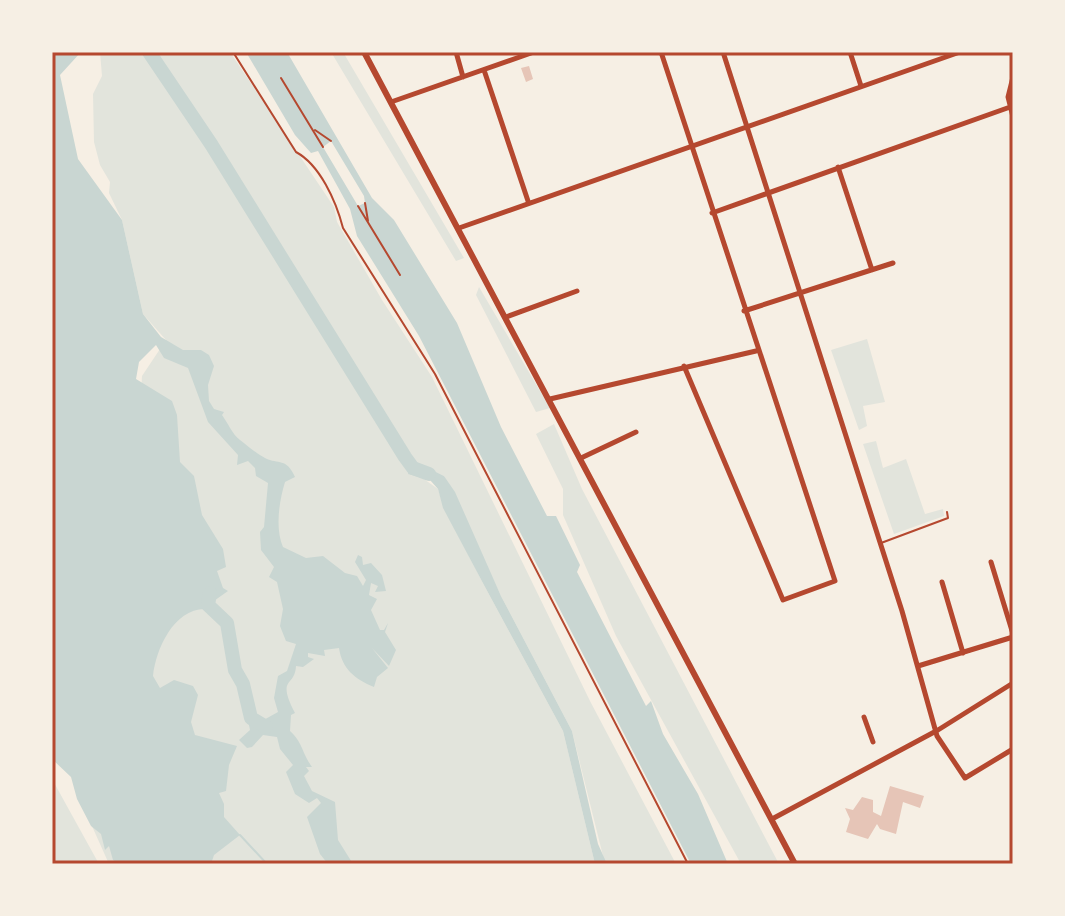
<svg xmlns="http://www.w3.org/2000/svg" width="1065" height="916" font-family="'Nunito Sans',sans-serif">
<rect width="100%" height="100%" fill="#f6efe4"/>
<!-- green -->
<path fill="#e2e4dc" d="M100,52h130l104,155 3,15 45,78 50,77 158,324 86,163h-69l-3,-4 -32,-129 -71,-135 -57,-120 -29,-14 -4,8 27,19 6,19 41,79 78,144 32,133h-486l-35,-78 46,-23 22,-387 24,-36 -23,-26 -21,-94 -13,-27 1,-11 -10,-17 -6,-23 -1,-48 9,-18z
M331,52h12l121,206 -8,3z
M479,287l71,121 -14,4 -60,-117z
M867,339l18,63 -22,4 4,20 -8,4 -28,-80z
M554,424l28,65 197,375h-38l-125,-228 -53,-121v-26l-27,-55z
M876,441l7,27 23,-9 19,55 18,-5 1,7 -50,18 -31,-90z
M52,779l47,85h-47z"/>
<!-- water -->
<path fill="#c9d6d2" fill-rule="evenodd" d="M52,52h29l-21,23 18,84 44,61 21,94 18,23 22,13h18l8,5 5,11 -6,19 1,16 5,8 10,3 -2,3c6,8 10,19 18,25 5,4 20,16 25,18 14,7 21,-1 30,19l-10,5c-6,20 -10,46 -2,65l23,11 17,-2 22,17 12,3 6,10 3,-6 -11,-18 3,-7 4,2 1,8 8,-2 11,12 4,16 -11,1 3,-6 -7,-3 -2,12 8,4 -6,11 9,20h4l4,-7 -3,9 11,18 -7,16 -17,-18 16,20 -11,9 -3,10c-19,-8 -32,-18 -35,-39l-15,2 1,6 -17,-3v4l6,2 -11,8 -7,-1c-1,22 -20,10 -1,47l-4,2 -1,16c13,12 11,20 22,36h-6l3,4 -5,5 8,15 23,11 3,38 15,24h-25l-8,-10 -13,-37 14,-14 -4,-5 -8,5 -14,-9 -9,-22 7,-7 -13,-16 -3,-12 -14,-2 -11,12 -5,1 -8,-8 11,-10 -2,-10 4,-4 8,6 18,-10 -4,-14 4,-22 9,-5 9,-27 -10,-3 -6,-15 3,-17 -6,-27 -8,-5 5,-10 -13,-17 -1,-18 4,-5 4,-44 -12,-7 -1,-8 -7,-7 -11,4 1,-10 -30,-33 -20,-54 -24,-10 -8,-13 -17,17 -3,17 36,22 5,14 3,47 14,14 8,39 21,34 3,18 -9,4 6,17 5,3 -17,12 2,7c-36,-8 -57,37 -60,66l7,12 14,-8 19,6 5,9 -7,27 4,13 42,11 -8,19 -3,26 -7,2 5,11v13l16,18 -26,20 -3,9h-92l-6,-4 -4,-14 -4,4 -4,-16 -10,-8 -14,-27 -6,-22 -19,-18z
M246,52h41l85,146 22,22 63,103 44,104 46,89h9l24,49 -3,7 69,134 5,-5 12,33 35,60 30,70h-37l-272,-528 -62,-100 -7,-27 -32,-58 -7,2 -16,-18zM331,141l33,55 1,7 -7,3 -35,-59z
M414,461l30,15 11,16 46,104 71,135 26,113 9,20h-12l-32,-133 -78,-144 -42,-79 -5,-19 -8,-9 -22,-6z"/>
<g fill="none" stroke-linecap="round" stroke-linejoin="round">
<!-- stream -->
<path stroke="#c9d6d2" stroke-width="2" d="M240,835l27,29"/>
<!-- river -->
<path stroke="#c9d6d2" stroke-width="14" d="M149,52l62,92 194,313 8,11 16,6
M210,593l-2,12 19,18 8,47 8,14 8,34 15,9"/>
</g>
<!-- building -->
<path fill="#e6c5b7" d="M529,66l4,13 -7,3 -5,-14z
M890,786l34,10 -4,12 -17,-6 -7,32 -16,-5 -3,-5 -9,15 -22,-7 4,-13 -5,-11 8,2 9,-13 11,3v12l8,4z"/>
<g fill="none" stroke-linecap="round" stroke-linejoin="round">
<!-- path -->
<path stroke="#b5482f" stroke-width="2" d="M233,52l63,100c24,13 40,49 47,76l92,146 253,490
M281,78l42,69
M315,130l16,11
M365,203l3,18
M358,206l42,69"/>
<!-- service -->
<path stroke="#b5482f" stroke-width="2" d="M881,543l67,-25 -1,-6"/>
<!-- minor -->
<path stroke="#b5482f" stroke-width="5" d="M456,52l7,25
M661,52l174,529 -52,19 -99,-234
M723,52l179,559 35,125 28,42 48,-29
M850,52l11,34
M484,70l44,131
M1013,77l-5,20 5,20
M391,102l143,-50
M838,167l34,103
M712,213l301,-107
M459,228l501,-176
M744,311l149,-48
M506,317l71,-26
M550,399l206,-48
M581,458l55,-26
M991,562l22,72
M942,582l21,71
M918,666l95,-29
M864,717l9,25
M772,819l166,-89 75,-47"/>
<!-- tertiary -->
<path stroke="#b5482f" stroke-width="6" d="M364,52l431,812"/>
</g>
<!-- border -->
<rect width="1065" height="916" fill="none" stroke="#f6efe4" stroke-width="108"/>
<rect x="54" y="54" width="957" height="808" fill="none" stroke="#b5482f" stroke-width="3"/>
</svg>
